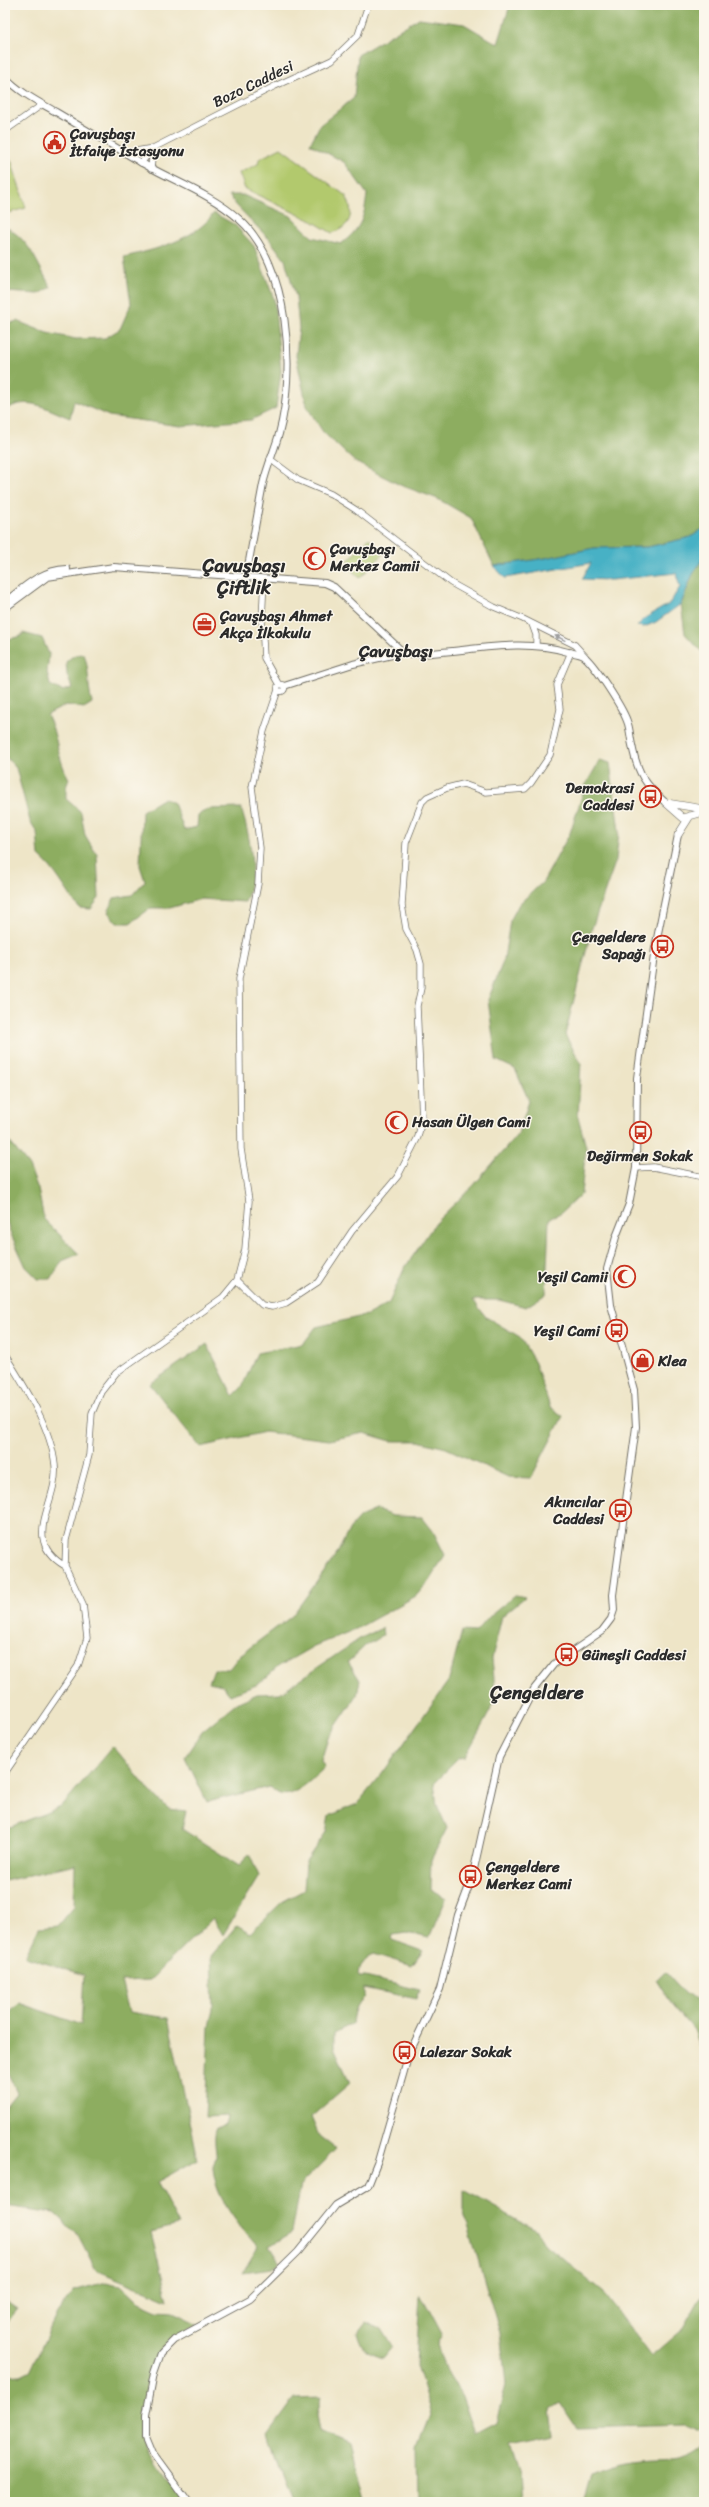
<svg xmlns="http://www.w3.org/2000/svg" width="709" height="2507" font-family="Sriracha,sans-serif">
<rect width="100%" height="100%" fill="#fbf7ec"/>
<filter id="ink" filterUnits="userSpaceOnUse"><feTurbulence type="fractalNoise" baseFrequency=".025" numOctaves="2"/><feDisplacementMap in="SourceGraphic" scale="8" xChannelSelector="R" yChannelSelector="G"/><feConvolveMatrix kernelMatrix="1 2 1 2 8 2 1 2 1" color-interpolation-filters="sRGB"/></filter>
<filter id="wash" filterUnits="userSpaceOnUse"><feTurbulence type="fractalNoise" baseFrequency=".012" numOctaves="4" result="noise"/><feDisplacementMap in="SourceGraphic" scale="16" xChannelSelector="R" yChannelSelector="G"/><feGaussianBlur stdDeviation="0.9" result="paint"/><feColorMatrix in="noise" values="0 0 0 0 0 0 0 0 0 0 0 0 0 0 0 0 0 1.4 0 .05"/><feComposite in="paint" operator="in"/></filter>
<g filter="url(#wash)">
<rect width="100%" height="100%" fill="#eee5c7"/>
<!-- green -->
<path fill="#b2c96d" stroke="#6e7a4c" d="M281,148l65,48c9,17 5,31 -14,37l-20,-12 -67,-32 -6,-16 19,-9 1,-5z
M11,160l15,48 -21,6v-52z
M369,538l15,15 -24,25 -15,-14z"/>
<!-- forest -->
<path fill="#8dad60" stroke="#5c6c46" d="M510,5h194v523l-13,9 -43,10 -54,1 -48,10 -52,8 -23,-48 -33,-19 -38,-14 -45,-23 -32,-30 -16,-25 -11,-51 3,-28 -3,-31 -11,-37 -15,-20 -34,-35 -7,-10h14l18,8 30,13 21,21 29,7c20,-16 23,-25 26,-50l-23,-32 -34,-18 10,-19 34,-27 4,-43 61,-37 45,6 34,20z
M214,213l21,12 19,21 20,53 7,72 -5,37 -25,12 -71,6 -71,-10 -35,-15 -4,17c-24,-9 -41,-23 -65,-8v-85l12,-4 30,12 29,6 29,-1 15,-9 11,-25 -7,-47c30,-7 71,-17 90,-44z
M6,227c26,15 30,36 45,60l-12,7 -34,-2z
M704,556v98l-19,-20 -4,-30 11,-28z
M5,633l4,6 12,-3 2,-3 19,5 7,16 -2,18 3,13 12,6 10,-3 -5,-13 -1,-13c6,-6 10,-8 18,-8 6,17 3,31 8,49l-8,5 -18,-3 -19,10c11,20 10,44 22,64l-3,8v12l15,13 4,23 12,20 2,43 -8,11 -12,-1c-13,-17 -23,-38 -40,-52l-2,-24 -7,-11 -14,-53 -11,-12z
M600,760l10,3 9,68 -3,29 -24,68 -27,107 16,28 -3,54 8,30 -5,47 -19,18 -13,7 -3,75 -20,13 -27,-7h-26l13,17 34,20 15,26 15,44 13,9 -32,62 -23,-1 -62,-29 -28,-7h-27l-27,-8 -35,7 -64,-8 -65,15 -50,-63 57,-40 26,52 9,-9 15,-34 46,-9 13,-17 51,-12 22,-12 15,-34 32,-47 38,-37 44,-51 11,-33 -14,-32 -19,-9 -8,-60 16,-41 6,-38 9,-17 24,-22 27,-49 16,-49z
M164,798l10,5 10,27 13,-3 1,-12 10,-6 33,-1c9,29 17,65 4,94l-44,-3 -31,9h-19l-21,15h-13l-9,-11 6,-14 18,-3 13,-14 -5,-15 2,-55z
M5,1136l24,30 9,23 6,30 35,35 -17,7 -11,18h-13l-12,-12 -17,-37 -4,-16 2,-37 -2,-6z
M376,1510l17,6 29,1 11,14 12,24 -16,26 -13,15 -60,33 -42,17 -35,20 -20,18 -29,11 -8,-10 -13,-3 5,-13h15l11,-14 52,-39 45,-62 13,-26 10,-11z
M515,1595l10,2 -23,19 -10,42 4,42 -31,57 -6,1 -25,25 3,22 10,23 -16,32 -1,29 16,9 -17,40 -23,-5 -13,2 -1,5 31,11 -11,15 -38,-12c-11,5 -15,12 -15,23h6l55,13 -3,9 -53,-11v9c-9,7 -11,16 -12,27l-18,9v14l16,36 -39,34 8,19 17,13 -35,35 -9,49 -23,13 11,17 -8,5 -29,4 15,-25c-19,-21 -43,-49 -45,-79 0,-5 4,-10 3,-15 -1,-9 -2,-14 0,-24l9,-5 3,-8 -23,1 4,-90 4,-19 -2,-52 26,-31 13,8 32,-31 22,-12 2,-29 20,-29 3,-16 28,-12 25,-30 42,-59 25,-35 13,-49 14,1 14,-16z
M382,1628l1,7 -18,11 -17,16 12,18 -3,15 -29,43 -7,23 4,6c-9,9 -32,32 -45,27 -4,-1 -8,-5 -11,-7l-62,15 -22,-45 17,-26 34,-28 21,-9 23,-1 81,-55z
M113,1746l36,44 20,19 17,2 -4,18 57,37 10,-12 10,22 -36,59 -10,-17 -63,62 -29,1 8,31 39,6 30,141 -41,23 22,43 -28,7 17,68 -72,-30 -18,-35 -24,-22 -49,-7v-98l12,-15 -12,-26v-50l15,-14 61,22 3,-50 -59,-18 14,-29 19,-2 16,-19 1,-43 -70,17v-52l56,-22z
M665,1971l20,22 19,14v52l-11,-29 -24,-29 -13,-21z
M464,2190l73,41 7,13 59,48 49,65 29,-25 23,-40v141l-19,-8 -108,3 -17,-25 -10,6 3,27 -43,9 10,31 2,26h-103l-1,-55 13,-32 -15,-50 4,-72 22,41 -5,10 11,29 14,23 13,38 21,-11 10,-39 -6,-51 -36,-121z
M106,2282l15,4 18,17 18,8 16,1 25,12c-13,7 -28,14 -38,26 -13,14 -22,76 -16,94 8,21 26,40 39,58h-178v-126l16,-1 10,-5 26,-57 16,-22z
M5,2301l12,8 -12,15z
M366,2322l15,7 11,18 -9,11c-17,-6 -21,-7 -26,-25z
M321,2397l-5,17 3,17 30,12 15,59h-72l-25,-67 27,-37z
M704,2445v57h-121l8,-27c15,-4 31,-12 46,-13 24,-3 47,3 67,-17z"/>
<!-- water -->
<path fill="#47b1c5" stroke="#396e78" d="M704,528v28l-12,20 -11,28 -25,18 -12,5 -7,-1 8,-8 24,-14 11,-17 -4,-14 -65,7 -29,-1 9,-16 -86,15 -11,-12 52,-8 48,-10 54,-1 43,-10z"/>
</g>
<g filter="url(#ink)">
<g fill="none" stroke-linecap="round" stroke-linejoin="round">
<defs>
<path id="tertiary" d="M5,131l38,-27
M153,148l122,-62 57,-26 26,-25 10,-30
M125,153l28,-5 -2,21
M141,163l10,-12
M270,459l28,21 33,14 25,16 95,73 43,24 29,12 52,26 10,11
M264,579l-2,41 2,38 15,27
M532,624l4,11v11
M277.5 688a3.5 3.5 0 1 1 7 0a3.5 3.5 0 1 1-7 0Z
M636,1168l17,-1 51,10
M237,1280l25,25 10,2 14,-4 32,-21 34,-51 46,-55 20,-39 4,-18 -5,-113 4,-18v-24l-4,-14 -11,-21 -4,-24 4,-62 16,-41 5,-5 20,-9 16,-4 23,8 39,-3 6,-6 19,-28 10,-46 -3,-24 14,-33
M5,1355c20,32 46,72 50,110 4,38 -36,74 10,101
M5,1773l73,-107 9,-28 -4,-34 -18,-38 1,-26 23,-85 3,-42 9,-21 15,-19 107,-76 14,-17 8,-31 4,-48 -8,-52 -2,-170 19,-95 2,-36 -8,-61 12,-56 14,-41"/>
<path id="secondary" d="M5,77c14,15 34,25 51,35 27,16 54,32 81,48 33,20 73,33 102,59 51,45 57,153 40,215 -5,17 -12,33 -16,50 -6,31 -11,62 -17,93
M5,602c20,-16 36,-32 62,-33
M5,608l42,-31 67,-10 211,16 9,4 71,67c54,1 109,-18 163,-2 5,1 14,2 17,5 11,10 37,50 42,64 3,7 3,16 5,24 5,27 13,40 34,58
M284,686l69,-22 48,-11
M188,2502l-35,-48 -7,-17v-22l8,-42 7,-20 13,-13 76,-41 48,-47 38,-47 32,-19 10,-25 31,-107 31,-65 18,-74 14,-37 27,-121 35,-68 20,-25 48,-33 9,-12 3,-9 -1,-15 23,-168 -2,-37 -23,-85 -4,-36 9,-32 13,-33 7,-36 1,-90 18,-130 23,-113"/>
<path id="primary" d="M666,803l17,15 21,-6
M667,803l37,6
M678,835l12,-19"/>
</defs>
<!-- tertiary casing -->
<use href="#tertiary" stroke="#6f6c62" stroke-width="7"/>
<!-- secondary casing -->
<use href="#secondary" stroke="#6f6c62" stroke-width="8"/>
<!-- primary casing -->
<use href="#primary" stroke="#6f6c62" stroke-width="8"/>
<!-- tertiary -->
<use href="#tertiary" stroke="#fff" stroke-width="5.5"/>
<!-- secondary -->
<use href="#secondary" stroke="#fff" stroke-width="6"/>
<!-- primary -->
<use href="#primary" stroke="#fff" stroke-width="7"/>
</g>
<!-- one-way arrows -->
<defs><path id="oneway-solid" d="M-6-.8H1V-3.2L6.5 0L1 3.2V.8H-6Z"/></defs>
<use fill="#a0a0a0" href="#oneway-solid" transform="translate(560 638) rotate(-154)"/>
</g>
<!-- icons -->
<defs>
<symbol id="civic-ring" viewBox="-11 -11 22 22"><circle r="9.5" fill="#fbf7ec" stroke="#c8321e" stroke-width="1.5"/><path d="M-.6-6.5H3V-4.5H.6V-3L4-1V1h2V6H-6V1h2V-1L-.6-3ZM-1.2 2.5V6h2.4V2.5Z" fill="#c8321e"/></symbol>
<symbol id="mosque-ring" viewBox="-11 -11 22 22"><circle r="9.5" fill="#fbf7ec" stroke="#c8321e" stroke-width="1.5"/><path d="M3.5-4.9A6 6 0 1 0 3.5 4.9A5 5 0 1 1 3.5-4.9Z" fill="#c8321e"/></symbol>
<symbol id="office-ring" viewBox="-11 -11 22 22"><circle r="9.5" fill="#fbf7ec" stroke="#c8321e" stroke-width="1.5"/><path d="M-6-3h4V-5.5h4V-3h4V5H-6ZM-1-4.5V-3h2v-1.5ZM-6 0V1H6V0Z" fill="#c8321e"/></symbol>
<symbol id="bus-ring" viewBox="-11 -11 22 22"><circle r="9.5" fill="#fbf7ec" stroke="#c8321e" stroke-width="1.5"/><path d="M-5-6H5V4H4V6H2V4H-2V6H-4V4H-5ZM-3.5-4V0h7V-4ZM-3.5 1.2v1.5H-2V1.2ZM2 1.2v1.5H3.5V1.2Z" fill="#c8321e"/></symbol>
<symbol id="shop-ring" viewBox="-11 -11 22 22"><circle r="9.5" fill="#fbf7ec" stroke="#c8321e" stroke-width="1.5"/><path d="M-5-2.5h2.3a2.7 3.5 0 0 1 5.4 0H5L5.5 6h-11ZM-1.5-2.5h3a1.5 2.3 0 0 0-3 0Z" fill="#c8321e"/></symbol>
</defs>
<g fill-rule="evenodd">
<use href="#civic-ring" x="42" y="130" width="25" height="25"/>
<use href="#mosque-ring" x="302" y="546" width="25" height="25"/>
<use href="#office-ring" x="192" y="612" width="25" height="25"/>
<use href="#bus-ring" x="638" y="784" width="25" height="25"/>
<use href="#bus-ring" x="650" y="934" width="25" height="25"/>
<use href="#mosque-ring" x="384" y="1110" width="25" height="25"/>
<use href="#bus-ring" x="628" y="1120" width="25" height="25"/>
<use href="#mosque-ring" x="612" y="1264" width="25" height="25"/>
<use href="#bus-ring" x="604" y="1318" width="25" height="25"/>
<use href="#shop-ring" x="630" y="1348" width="25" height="25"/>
<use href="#bus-ring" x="608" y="1498" width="25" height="25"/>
<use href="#bus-ring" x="554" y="1642" width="25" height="25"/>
<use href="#bus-ring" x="458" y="1864" width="25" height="25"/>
<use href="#bus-ring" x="392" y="2040" width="25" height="25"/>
</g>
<g text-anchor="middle" stroke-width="3" stroke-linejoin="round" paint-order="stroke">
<!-- street labels -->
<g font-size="15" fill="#2b2b2b" stroke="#fbf7ec">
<text transform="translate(253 84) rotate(-26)" y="5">Bozo Caddesi</text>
</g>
<!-- poi labels -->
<g font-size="15" font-weight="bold" fill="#2b2b2b" stroke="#fbf7ec" text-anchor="start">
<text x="70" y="139">Çavuşbaşı<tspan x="70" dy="17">İtfaiye İstasyonu</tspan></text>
<text x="330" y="554">Çavuşbaşı<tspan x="330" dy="17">Merkez Camii</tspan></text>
<text x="220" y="621">Çavuşbaşı Ahmet<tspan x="220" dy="17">Akça İlkokulu</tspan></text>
<text x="634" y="793" text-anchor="end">Demokrasi<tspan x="634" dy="17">Caddesi</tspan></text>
<text x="646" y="942" text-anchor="end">Çengeldere<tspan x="646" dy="17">Sapağı</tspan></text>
<text x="412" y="1127">Hasan Ülgen Cami</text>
<text x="640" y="1161" text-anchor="middle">Değirmen Sokak</text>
<text x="608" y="1282" text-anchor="end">Yeşil Camii</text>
<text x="600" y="1336" text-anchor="end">Yeşil Cami</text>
<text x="658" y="1366">Klea</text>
<text x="604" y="1507" text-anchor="end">Akıncılar<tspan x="604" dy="17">Caddesi</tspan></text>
<text x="582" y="1660">Güneşli Caddesi</text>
<text x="486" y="1872">Çengeldere<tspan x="486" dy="17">Merkez Cami</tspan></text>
<text x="420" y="2057">Lalezar Sokak</text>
</g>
<!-- quarter labels -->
<g font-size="17" font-weight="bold" fill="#2b2b2b" stroke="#fbf7ec">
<text x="396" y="657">Çavuşbaşı</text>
</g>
<!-- district labels -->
<g font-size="19" font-weight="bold" fill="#2b2b2b" stroke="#fbf7ec">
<text x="244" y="572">Çavuşbaşı<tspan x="244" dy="22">Çiftlik</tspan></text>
<text x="537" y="1699">Çengeldere</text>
</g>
</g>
<!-- margin -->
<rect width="709" height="2507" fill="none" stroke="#fbf7ec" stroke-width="20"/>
</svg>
